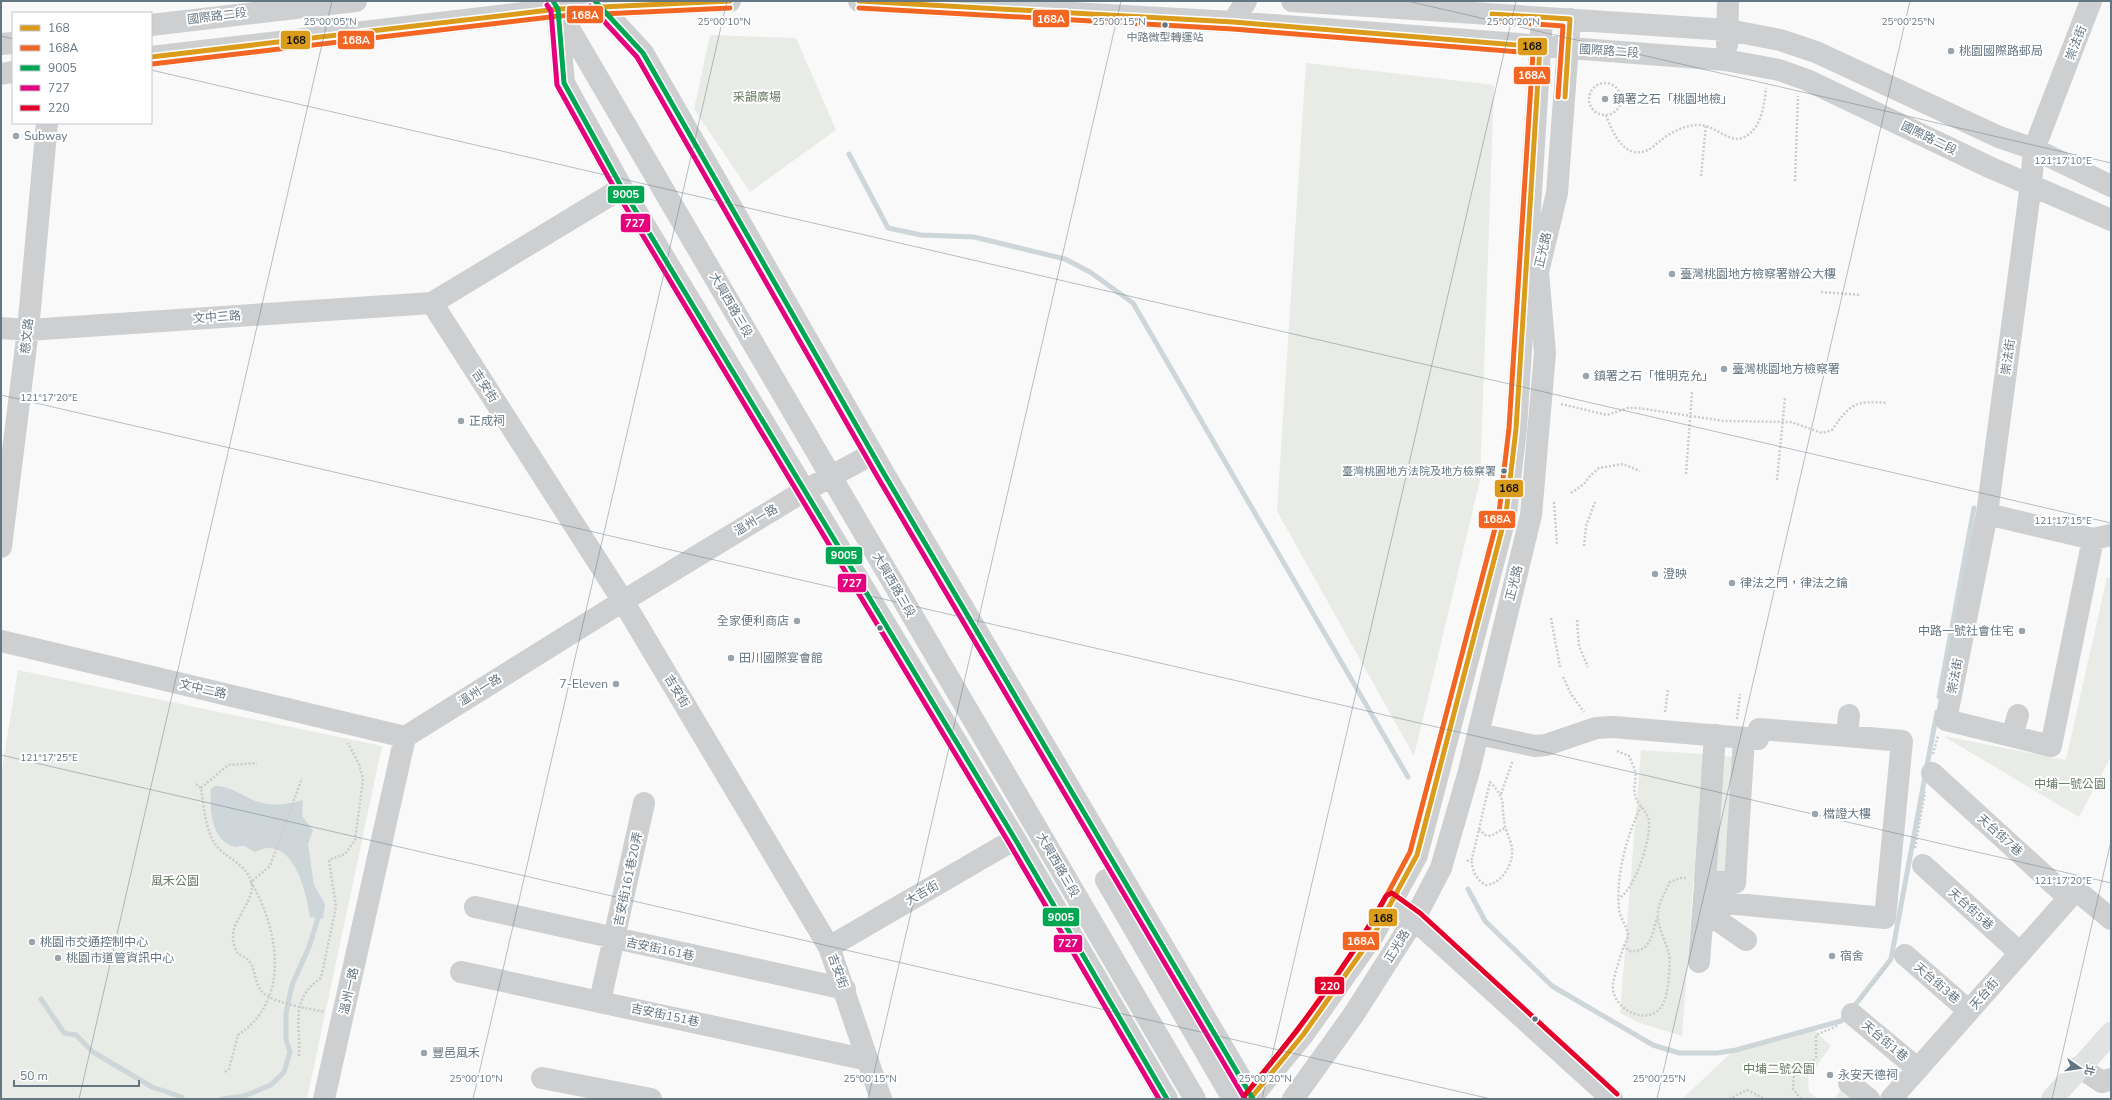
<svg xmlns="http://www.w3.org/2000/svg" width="2112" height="1100" font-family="'Nunito Sans','Noto Sans TC',sans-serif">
<rect width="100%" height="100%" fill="#f9f9f9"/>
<!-- green -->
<path fill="#e8ebe6" d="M710,35l86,3 40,92 -86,62 -56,-83z
M1306,63l188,22 -14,395 -66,276 -137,-245z
M2107,577l4,2v178l-32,60 -136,-81 123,24z
M18,670l364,76 -75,353h-306v-324z
M1641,750l62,4 -21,282 -42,-13 -20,-10z
M1719,756l16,1 -8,118 -16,-1z
M1812,1028l19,18 -23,32 1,14 9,7 17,-1 17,-23 23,24h-193l50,-47z"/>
<!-- water -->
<path fill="#ced6d9" d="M215,786c14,0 25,8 38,14 16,7 35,5 50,0l-1,16 11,14 -5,14 6,41 11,19 -2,15 -13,-2c-3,-22 -14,-71 -43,-69 -4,0 -9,3 -12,4 -4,-2 -8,-5 -11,-6 -3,-1 -6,1 -9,1 -24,-6 -26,-39 -24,-58z"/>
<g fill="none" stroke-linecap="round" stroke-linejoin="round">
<!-- stream -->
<path stroke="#ced6d9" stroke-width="5" d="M849,154l39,74 33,7 53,2 91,22 25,13 43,31 275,474
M1939,697l35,-189
M1468,889l17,32 67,65 101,59 26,8h38l19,-3 105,-29 6,-6
M41,999l23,34 12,2 17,17 59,35 30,10
M1852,1009l39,-50 46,-247
M222,1099l22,-3 27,-11 13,-13 6,-20 -4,-13v-26l6,-28 17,-38 9,-29"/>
<!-- path -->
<path stroke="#cbcccd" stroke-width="2.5" stroke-dasharray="2 2" stroke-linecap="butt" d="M1589 99a16 16 0 1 1 32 0a16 16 0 1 1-32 0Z
M1606,115c6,16 18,46 42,35 4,-2 8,-6 12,-9 11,-9 25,-16 39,-16 15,0 25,14 40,14 22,-6 25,-32 27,-51
M1701,176l5,-51
M1795,181l3,-85
M1821,292l40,3
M1561,404l46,11 21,-7h10l86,13 67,1 31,11 10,-3c18,-26 23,-30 55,-27
M1686,474l6,-82
M1777,480l8,-82
M1571,493l13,-9 6,-8 9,-8 24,-4 17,7
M1554,502l3,42
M1584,546l2,-20 9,-24
M1551,618l9,49
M1577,620l2,26 9,21
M1563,677l8,17 13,18
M1665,712l3,-23
M1737,719l3,-25
M1617,751l12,5c2,5 5,10 6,15 2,7 -2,16 0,24 2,10 13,16 14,27 2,18 -15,69 -30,76
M1933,754l5,-18
M196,784l5,4c3,19 4,40 14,56 10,14 30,19 36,37 5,15 -13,34 -17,48 -2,6 -1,17 3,23 3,4 9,5 12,9 7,9 5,19 11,28 10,15 48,19 65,23
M201,788l27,-23 29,-2
M1501,794l12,-34
M1641,806c-15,33 -25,67 -22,103 1,9 8,17 9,26 0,4 -3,8 -4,11 -4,12 -9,26 -11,38 -3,26 39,46 51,18 4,-9 7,-39 5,-48 -3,-13 -12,-27 -11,-41 0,-10 8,-22 12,-31l10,-4h6
M1479,829l6,6 6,1 15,-9
M1915,848l10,-56
M1467,861l5,-2 18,-77c18,19 10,21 15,43 1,8 6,15 7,23 2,15 -10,36 -26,37 -9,-4 -15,-16 -14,-26
M1624,945l5,6c21,3 24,-18 28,-34
M1861,998l28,-35
M299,1056c2,-33 -10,-56 22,-78l15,-71 -7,-47 16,-6 10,-14 8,-60 -4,-16 -11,-21
M225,1072l4,-3 9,-34c53,-35 41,-105 13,-153l19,-16 32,-88
M1729,1099l18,-9 18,9
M1801,1099l-8,-10 1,-16 9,-9 11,-4 2,-3v-22l21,-9"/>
<!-- minor -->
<path stroke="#cecfd0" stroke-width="22" d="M553,1l642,1098
M595,1l48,52 240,419 370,627
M859,1l374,21 492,38 54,10 28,10 182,87 122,53
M1292,1l436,29 52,10 36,12 183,85 35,12 77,37
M2091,1l-57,148 -3,35 -44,330 -41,206 105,26 42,-207
M558,16l6,67 58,105 393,651 152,260
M1233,22l13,-21
M151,25l205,-24
M1,44l12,-1
M1727,45l1,-44
M151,57l407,-48 172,-8
M1,74l12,-2
M432,303l191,298 206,346 52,152
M1,328l27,2 404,-27 190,-115
M1987,514l106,25 18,-4
M1,547l27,-217 19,-207
M1,641l404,96
M1478,734l57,12 11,-1 50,-17 17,-1 145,12 1,-10 88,7 2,-21
M1715,735l-10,146 30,2 9,-145
M2012,736l6,-21
M1932,773l137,125
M1923,865l97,88
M1106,880l127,219
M1704,901l181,17 17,-177 -55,-5
M475,907l370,82
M1404,910l208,189
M1703,910l43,30
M829,947l186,-108
M1905,955l64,56
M1699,962l6,-76
M461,972l407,88
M600,1001l44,-198
M1852,1014l66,55
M2079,1067l23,15 9,-3
M542,1078l109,21
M1849,1083l20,16
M324,1099l81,-362 218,-136 181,-110 59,-32 11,-3
M1250,1099l53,-64 70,-99 44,-81 89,-341 10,-85 26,-411
M1293,1099l61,-85 61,-96 26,-50 28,-97 62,-256 14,-162 -7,-81 19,-79 13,-174
M1891,1099l185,-209 35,29"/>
<!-- major -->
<path stroke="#e1e2e2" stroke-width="22" d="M2052,1099l59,-66"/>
<defs>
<path id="bus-1" d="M859,1l374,21 307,25 -24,382 -10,85 -89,341 -44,81 -70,99 -53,64
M1492,14l78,5 -5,78
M151,57l407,-48 172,-8"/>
<path id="bus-2" d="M859,8l374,21 300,24 -24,375 -10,85 -89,339 -43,80 -70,99 -52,64
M1492,21l71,5 -5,71
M152,64l407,-48 171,-8"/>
<path id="bus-3" d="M553,1l5,8 6,74 58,105 393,651 152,260
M595,1l48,52 240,419 370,627"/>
<path id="bus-4" d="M547,5l4,6 6,74 59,106 393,652 150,256
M590,6l47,51 240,419 368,623"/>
<path id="bus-5" d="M1245,1095c52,-63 102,-127 141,-199l6,-3 28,20 197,181"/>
</defs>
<!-- bus-1 casing -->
<use href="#bus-1" stroke="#fff" stroke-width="8"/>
<!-- bus-2 casing -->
<use href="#bus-2" stroke="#fff" stroke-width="8"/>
<!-- bus-3 casing -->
<use href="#bus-3" stroke="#fff" stroke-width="8"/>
<!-- bus-4 casing -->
<use href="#bus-4" stroke="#fff" stroke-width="8"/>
<!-- bus-5 casing -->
<use href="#bus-5" stroke="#fff" stroke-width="8"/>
<!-- bus-1 -->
<use href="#bus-1" stroke="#da9c1a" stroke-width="5"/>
<!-- bus-2 -->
<use href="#bus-2" stroke="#f26522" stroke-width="5"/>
<!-- bus-3 -->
<use href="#bus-3" stroke="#00a651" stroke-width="5"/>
<!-- bus-4 -->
<use href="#bus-4" stroke="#e5007d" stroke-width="5"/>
<!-- bus-5 -->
<use href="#bus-5" stroke="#e4002b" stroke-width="5"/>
</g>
<!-- ticks -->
<path fill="none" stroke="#657683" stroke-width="1" stroke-opacity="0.45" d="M1407,1l704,162M1,36l12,3M151,70l1960,453M1,395l2110,488M1,755l1490,344M79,1099l253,-1098M473,1099l254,-1098M868,1099l253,-1098M1262,1099l254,-1098M1657,1099l253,-1098M2052,1099l59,-258"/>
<!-- markers -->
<g fill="#657683" stroke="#fff" stroke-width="1.5">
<circle cx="1165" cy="25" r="3.5"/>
<circle cx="1504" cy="471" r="3.5"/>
<circle cx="880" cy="628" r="3.5"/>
<circle cx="1535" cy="1019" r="3.5"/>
</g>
<g fill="#99a4ac" stroke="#fff" stroke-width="1.5">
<circle cx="1951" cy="51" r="4"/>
<circle cx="1605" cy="99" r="4"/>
<circle cx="16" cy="136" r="4"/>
<circle cx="1672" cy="274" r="4"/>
<circle cx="1724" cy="369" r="4"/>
<circle cx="1586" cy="376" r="4"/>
<circle cx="461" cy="421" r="4"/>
<circle cx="1655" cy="574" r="4"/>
<circle cx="1732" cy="583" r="4"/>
<circle cx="797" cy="621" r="4"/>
<circle cx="2022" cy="631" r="4"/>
<circle cx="731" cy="658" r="4"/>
<circle cx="616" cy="684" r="4"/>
<circle cx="1815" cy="814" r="4"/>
<circle cx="32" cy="942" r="4"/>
<circle cx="1832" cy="956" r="4"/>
<circle cx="58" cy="958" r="4"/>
<circle cx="424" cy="1053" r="4"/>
<circle cx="1830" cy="1075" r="4"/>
</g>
<g text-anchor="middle" stroke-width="4" stroke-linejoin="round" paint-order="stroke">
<!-- bus labels -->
<g font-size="11" fill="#657683" stroke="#fff">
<text x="1165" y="41">中路微型轉運站</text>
<text x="1496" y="475" text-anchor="end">臺灣桃園地方法院及地方檢察署</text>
</g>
<!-- street labels -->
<g font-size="12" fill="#657683" stroke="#fff">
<text transform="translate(217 16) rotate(-7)" y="4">國際路二段</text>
<text transform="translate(2076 43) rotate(-69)" y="4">崇法街</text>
<text transform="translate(1609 51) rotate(4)" y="4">國際路二段</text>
<text transform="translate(1929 138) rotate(26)" y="4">國際路二段</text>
<text transform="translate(1543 250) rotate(-77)" y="4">正光路</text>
<text transform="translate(731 305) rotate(60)" y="4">大興西路三段</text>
<text transform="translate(217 317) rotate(-4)" y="4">文中三路</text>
<text transform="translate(27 336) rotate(-84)" y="4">慈文路</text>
<text transform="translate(2008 357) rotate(-82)" y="4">崇法街</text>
<text transform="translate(485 386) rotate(57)" y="4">吉安街</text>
<text transform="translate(756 520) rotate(-31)" y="4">溫州一路</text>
<text transform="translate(1514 583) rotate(-76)" y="4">正光路</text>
<text transform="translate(894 585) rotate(60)" y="4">大興西路三段</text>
<text transform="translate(1955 676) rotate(-79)" y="4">崇法街</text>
<text transform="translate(203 689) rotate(13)" y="4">文中二路</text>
<text transform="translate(480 690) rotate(-32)" y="4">溫州一路</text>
<text transform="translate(677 691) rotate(59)" y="4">吉安街</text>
<text transform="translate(2000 835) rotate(42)" y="4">天台街7巷</text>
<text transform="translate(1058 865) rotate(60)" y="4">大興西路三段</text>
<text transform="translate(628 879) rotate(-78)" y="4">吉安街161巷20弄</text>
<text transform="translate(922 893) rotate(-30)" y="4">大吉街</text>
<text transform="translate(1971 909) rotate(42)" y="4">天台街5巷</text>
<text transform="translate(1397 946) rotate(-58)" y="4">正光路</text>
<text transform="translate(660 949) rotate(12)" y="4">吉安街161巷</text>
<text transform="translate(838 971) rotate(70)" y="4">吉安街</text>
<text transform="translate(1937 983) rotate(41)" y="4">天台街3巷</text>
<text transform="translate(349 991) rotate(-77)" y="4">溫州一路</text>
<text transform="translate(1984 994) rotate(-49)" y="4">天台街</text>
<text transform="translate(665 1015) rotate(12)" y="4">吉安街151巷</text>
<text transform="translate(1885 1041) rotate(40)" y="4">天台街1巷</text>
</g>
<!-- poi labels -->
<g font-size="12" fill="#657683" stroke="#fff" text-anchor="start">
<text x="1959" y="55">桃園國際路郵局</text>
<text x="1613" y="103">鎮署之石「桃園地檢」</text>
<text x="24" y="140">Subway</text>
<text x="1680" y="278">臺灣桃園地方檢察署辦公大樓</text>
<text x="1732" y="373">臺灣桃園地方檢察署</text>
<text x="1594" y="380">鎮署之石「惟明克允」</text>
<text x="469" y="425">正成祠</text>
<text x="1663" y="578">澄映</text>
<text x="1740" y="587">律法之門，律法之鑰</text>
<text x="789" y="625" text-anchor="end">全家便利商店</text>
<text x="2014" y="635" text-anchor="end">中路一號社會住宅</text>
<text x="739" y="662">田川國際宴會館</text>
<text x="608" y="688" text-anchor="end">7-Eleven</text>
<text x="1823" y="818">檔證大樓</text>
<text x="40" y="946">桃園市交通控制中心</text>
<text x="1840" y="960">宿舍</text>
<text x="66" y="962">桃園市道管資訊中心</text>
<text x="432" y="1057">豐邑風禾</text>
<text x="1838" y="1079">永安天德祠</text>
</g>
<!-- park labels -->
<g font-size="12" fill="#687a64" stroke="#fff">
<text x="757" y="101">采韻廣場</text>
<text x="2070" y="788">中埔一號公園</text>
<text x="175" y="885">風禾公園</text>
<text x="1779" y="1073">中埔二號公園</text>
</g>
</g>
<g font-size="10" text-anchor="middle" fill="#657683" stroke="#fff" stroke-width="4" stroke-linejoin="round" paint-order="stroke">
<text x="330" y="25">25°00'05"N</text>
<text x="724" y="25">25°00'10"N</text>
<text x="1119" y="25">25°00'15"N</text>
<text x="1513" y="25">25°00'20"N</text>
<text x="1908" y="25">25°00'25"N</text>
<text x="2063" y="164">121°17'10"E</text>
<text x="49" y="401">121°17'20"E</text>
<text x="2063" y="524">121°17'15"E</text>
<text x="49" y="761">121°17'25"E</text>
<text x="2063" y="884">121°17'20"E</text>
<text x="476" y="1082">25°00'10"N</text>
<text x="870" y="1082">25°00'15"N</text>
<text x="1265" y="1082">25°00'20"N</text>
<text x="1659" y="1082">25°00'25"N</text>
</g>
<g stroke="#fff" stroke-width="1.5">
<rect x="566" y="5" width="38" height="19" rx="4" fill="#f26522"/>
<rect x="1032" y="9" width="38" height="19" rx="4" fill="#f26522"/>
<rect x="280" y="30" width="31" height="20" rx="4" fill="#da9c1a"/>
<rect x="337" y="30" width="38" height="20" rx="4" fill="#f26522"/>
<rect x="1517" y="37" width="31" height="19" rx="4" fill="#da9c1a"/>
<rect x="1513" y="66" width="38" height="19" rx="4" fill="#f26522"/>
<rect x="607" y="185" width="38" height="19" rx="4" fill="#00a651"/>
<rect x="620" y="213" width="31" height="20" rx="4" fill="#e5007d"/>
<rect x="1494" y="479" width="30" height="19" rx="4" fill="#da9c1a"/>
<rect x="1478" y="510" width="38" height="19" rx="4" fill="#f26522"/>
<rect x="825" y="546" width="38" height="19" rx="4" fill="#00a651"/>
<rect x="837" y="573" width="30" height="20" rx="4" fill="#e5007d"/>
<rect x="1042" y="907" width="38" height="20" rx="4" fill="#00a651"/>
<rect x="1368" y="908" width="30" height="19" rx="4" fill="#da9c1a"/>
<rect x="1342" y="931" width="38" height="20" rx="4" fill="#f26522"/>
<rect x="1053" y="934" width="30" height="19" rx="4" fill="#e5007d"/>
<rect x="1314" y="976" width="31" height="19" rx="4" fill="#e4002b"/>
</g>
<g font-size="11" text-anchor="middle" font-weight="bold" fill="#fff">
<text x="585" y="19">168A</text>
<text x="1051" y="23">168A</text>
<text x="356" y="44">168A</text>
<text x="1532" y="79">168A</text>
<text x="626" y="198">9005</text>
<text x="635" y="227">727</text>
<text x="1497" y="523">168A</text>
<text x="844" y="559">9005</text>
<text x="852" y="587">727</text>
<text x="1061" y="921">9005</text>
<text x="1361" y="945">168A</text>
<text x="1068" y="947">727</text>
<text x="1330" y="990">220</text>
</g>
<g font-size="11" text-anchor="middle" font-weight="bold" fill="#111">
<text x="296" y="44">168</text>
<text x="1532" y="50">168</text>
<text x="1509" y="492">168</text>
<text x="1383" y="922">168</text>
</g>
<!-- border -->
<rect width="2112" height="1100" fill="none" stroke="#657683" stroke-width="4"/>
<!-- legend -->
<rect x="12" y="12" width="140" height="112" fill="#ffffff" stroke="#c1c8cd"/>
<rect x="20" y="25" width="20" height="6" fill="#da9c1a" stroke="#c1c8cd"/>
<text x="48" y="32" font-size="12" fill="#657683">168</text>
<rect x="20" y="45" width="20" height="6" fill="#f26522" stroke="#c1c8cd"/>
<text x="48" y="52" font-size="12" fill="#657683">168A</text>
<rect x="20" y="65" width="20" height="6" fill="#00a651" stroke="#c1c8cd"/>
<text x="48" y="72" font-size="12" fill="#657683">9005</text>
<rect x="20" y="85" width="20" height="6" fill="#e5007d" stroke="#c1c8cd"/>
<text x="48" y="92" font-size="12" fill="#657683">727</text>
<rect x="20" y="105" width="20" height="6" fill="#e4002b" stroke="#c1c8cd"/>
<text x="48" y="112" font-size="12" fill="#657683">220</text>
<!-- north arrow -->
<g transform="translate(2080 1068) rotate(103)" stroke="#ffffff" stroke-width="3" paint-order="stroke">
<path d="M0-3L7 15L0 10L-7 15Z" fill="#657683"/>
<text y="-6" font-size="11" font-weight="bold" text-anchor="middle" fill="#657683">北</text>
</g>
<!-- scale -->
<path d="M14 1080v6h125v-6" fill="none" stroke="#657683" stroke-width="2"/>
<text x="20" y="1080" font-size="12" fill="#657683" stroke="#ffffff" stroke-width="3" paint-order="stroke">50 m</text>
</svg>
